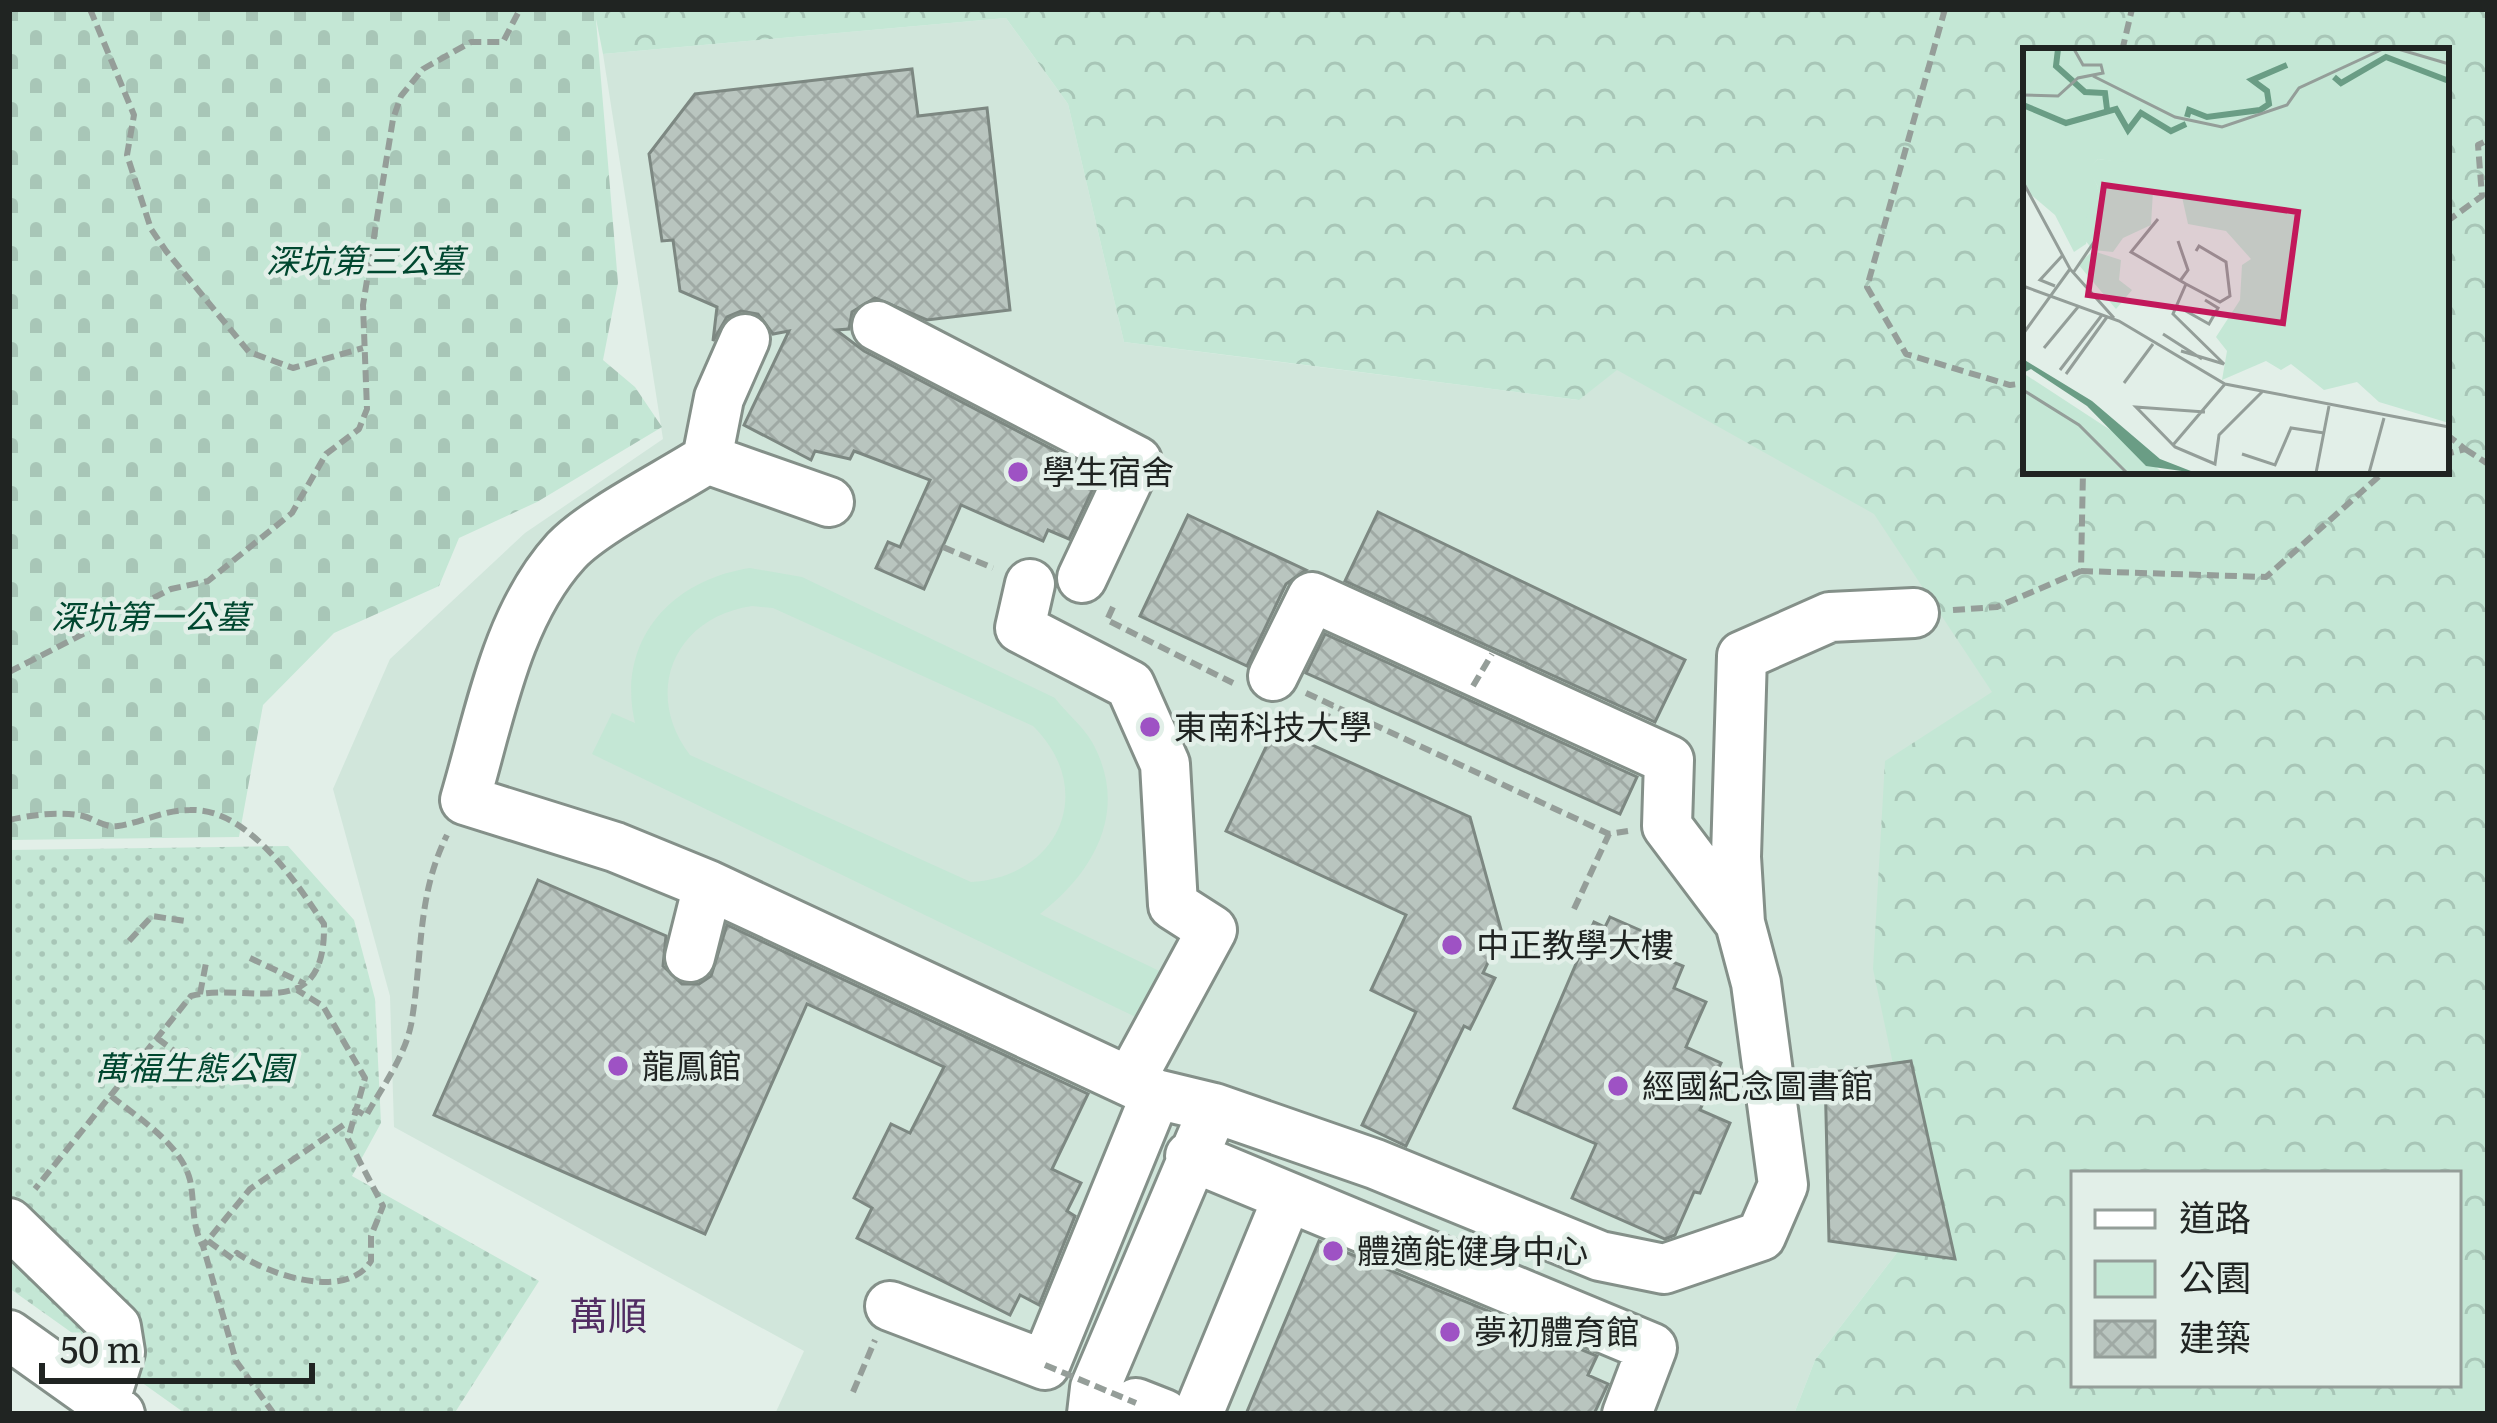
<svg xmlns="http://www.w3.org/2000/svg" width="2497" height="1423" font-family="Literata,'Noto Sans TC',serif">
<defs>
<pattern id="green-dots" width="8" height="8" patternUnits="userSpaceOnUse" patternTransform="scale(3)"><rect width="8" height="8" fill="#c4e7d5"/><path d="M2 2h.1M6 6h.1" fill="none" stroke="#a8c6b7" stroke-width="1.8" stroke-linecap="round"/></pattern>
<pattern id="forest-crowns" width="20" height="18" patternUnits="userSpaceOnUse" patternTransform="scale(3)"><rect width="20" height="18" fill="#c4e7d5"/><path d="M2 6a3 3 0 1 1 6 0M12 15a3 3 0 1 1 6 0" fill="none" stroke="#a8c6b7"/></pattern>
<pattern id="cemetery-stones" width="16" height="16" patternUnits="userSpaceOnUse" patternTransform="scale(3)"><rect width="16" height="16" fill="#c4e7d5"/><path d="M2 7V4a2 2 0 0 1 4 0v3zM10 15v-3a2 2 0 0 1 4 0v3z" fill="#a8c6b7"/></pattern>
<pattern id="building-cross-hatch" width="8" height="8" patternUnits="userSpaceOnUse" patternTransform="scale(3)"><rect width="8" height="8" fill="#b9c5bf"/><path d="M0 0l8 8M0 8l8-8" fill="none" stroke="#9fa9a4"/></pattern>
</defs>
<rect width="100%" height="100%" fill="#e2efe8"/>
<!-- built -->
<path fill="#d1e6db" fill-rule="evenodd" d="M1839,9h649v581l-563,626 -110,144 -21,54h-1019l29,-63 -410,-224 -4,-131 -57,-207 57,-130 135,-126 138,-94 -60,-385 403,-36 62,86 56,238 454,58 163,-130zM2026,51h420v420h-420z"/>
<!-- green -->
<path fill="url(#green-dots)" d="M288,846l66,74 21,79 6,124 -29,53 187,105 -85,133h-268l-177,-126v-438z"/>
<!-- forest -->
<path fill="url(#forest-crowns)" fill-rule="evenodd" d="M605,9h1883v1405h-694l21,-54 110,-144 -52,-247 12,-208 107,-69 -118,-178 -257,-144 -38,30 -455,-58 -56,-238 -62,-86 -403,36 -7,-35zM2026,51h420v420h-420zM2074,1174h384v210h-384z"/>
<!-- cemetery -->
<path fill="url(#cemetery-stones)" d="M9,9h596l-9,11 22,263 -15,77 32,27 27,40 -125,75 -78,36 -20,48 -105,47 -71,72 -24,132 -230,3z"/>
<!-- pitch -->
<path fill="#c4e7d5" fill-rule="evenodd" d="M750,568l52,9 253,121c11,15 27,27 37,44 38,68 2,130 -52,172l130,62 -22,47 -556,-269 20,-41 23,10c-19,-81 35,-143 115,-155zM752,606l21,2 260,118c65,64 26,151 -62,156l-281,-127c-48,-63 -15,-138 62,-149z"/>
<!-- building -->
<path fill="url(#building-cross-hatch)" stroke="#7d8882" stroke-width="3" d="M912,69l6,47 69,-8 23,202 -83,10 -52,-22 -23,14 -3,17 -13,1 28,21 236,123 -31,65 -21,-9 -5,11 -82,-36 -37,84 -48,-21 12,-26 12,5 30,-67 -76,-29 -4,8 -35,-8 -4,9 -67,-35 45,-94 -16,3 -15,-20 -17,-3 -14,6 -14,24 4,-34 -37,-16 -7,-51 -11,1 -13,-87 46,-60z
M1378,512l307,148 -30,62 -310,-141z
M1188,515l118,55 -20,14 -39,82 -107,-50z
M1325,634l312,143 -17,37 -314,-141z
M1275,728l195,89 32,116 -19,40 12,5 -25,51 -6,-3 -58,120 -44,-21 54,-113 -45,-22 35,-75 -180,-84z
M538,880l128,56 -3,30 19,18h17l12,-8 16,-51 361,169 -36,75 29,14 -14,28 8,5 -36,89 -19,-10 -10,20 -153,-77 15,-30 -18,-10 37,-74 19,9 34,-66 -137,-63 -102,230 -271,-119z
M1610,917l64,28 -6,15 15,6 -9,22 32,14 -20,45 35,16 -21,47 30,13 -30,70 -6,-1 -19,43 -10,4 -93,-41 24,-54 -82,-36 80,-186 11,5z
M1911,1061l44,198 -126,-18 -4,-168z
M1319,1241l278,115 -9,19 20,9 -14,30h-348z"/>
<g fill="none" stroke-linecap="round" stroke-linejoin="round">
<defs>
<path id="minor" d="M877,326l260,135 -55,117
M745,339l-26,59 -12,61c-37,24 -113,62 -141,92 -60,66 -76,165 -101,249l150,47 93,38 448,209 58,14
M707,459l122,43
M1030,584l-10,44 110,57 35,79 8,141 39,25 -82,151
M1740,923l-4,-66 6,-201 88,-39 84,-4
M690,957l18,-72
M1190,1156l462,192 -25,66
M9,1223l107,104 4,25 -16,51
M890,1306l155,59 111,-271
M9,1335l111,79
M1136,1403l28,11
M1092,1414l3,-26 119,-280 161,56 225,92 64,13 97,-33 22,-51 -27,-202 -16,-60 -73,-97 2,-66 -357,-163 -39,79
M1198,1414l89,-215"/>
</defs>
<!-- minor casing -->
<use href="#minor" stroke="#849089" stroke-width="54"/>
<!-- path -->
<path stroke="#959e99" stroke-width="6" stroke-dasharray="12 6" stroke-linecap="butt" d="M90,9l44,106 -7,40 24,74 15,22 83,101 44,16 70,-20
M1945,9l-78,278 39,67 104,31 16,-2
M2122,51l10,-42
M2446,222l36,-26 -4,-51 10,-5
M2446,434l19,15 -19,5
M2465,449l23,15
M943,547l50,21
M2081,571l185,6 119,-106
M1113,607l-6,13 126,63
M1953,610l44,-3 84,-36 2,-100
M9,672l162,-83 37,-8 84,-68 34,-59 33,-25 8,-20 -4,-104 30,-186 8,-23 22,-27 48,-27h32l17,-33
M1306,693l303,141 19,-3
M1293,713l30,14 8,-22
M9,820c22,-5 51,-9 74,-4 11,3 22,12 35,10 25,-4 46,-16 72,-16 59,-2 107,74 134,114 2,102 -75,57 -133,72l-156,193
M1574,909l35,-75
M129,941l23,-25 33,5
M250,958l55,26
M200,994l6,-31
M157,1038l25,19
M111,1096c27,22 70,48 79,84 5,24 1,45 13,66
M353,1108l13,8c16,-29 38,-58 45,-91 12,-67 5,-128 36,-190
M208,1241l25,18 4,-6c30,21 109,49 134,8v-25l12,-30 -35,-67 17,-61 -42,-72 -26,-16
M853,1392l22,-52
M274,1414l-38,-53 -33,-115 47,-57 98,-67"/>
<!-- minor -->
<use href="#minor" stroke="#fff" stroke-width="48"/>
<!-- path-bridge -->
<path stroke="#959e99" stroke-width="6" stroke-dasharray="12 6" stroke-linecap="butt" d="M1473,686l19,-32
M1045,1365l91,38"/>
</g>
<!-- markers -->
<g fill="#9e52c4" stroke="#e2efe8" stroke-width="4.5">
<circle cx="1018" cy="472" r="12"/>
<circle cx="1150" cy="727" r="12"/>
<circle cx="1452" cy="945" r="12"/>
<circle cx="618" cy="1066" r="12"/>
<circle cx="1618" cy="1086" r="12"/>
<circle cx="1333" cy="1251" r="12"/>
<circle cx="1450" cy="1332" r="12"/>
</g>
<g text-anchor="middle" stroke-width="9" stroke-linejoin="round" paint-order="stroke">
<!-- park labels -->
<g font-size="33" font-style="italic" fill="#00472f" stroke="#e2efe8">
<text x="365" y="273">深坑第三公墓</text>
<text x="150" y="629">深坑第一公墓</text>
<text x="194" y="1080">萬福生態公園</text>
</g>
<!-- poi labels -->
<g font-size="33" fill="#202422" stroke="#e2efe8" text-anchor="start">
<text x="1042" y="484">學生宿舍</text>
<text x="1174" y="739">東南科技大學</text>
<text x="1476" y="957">中正教學大樓</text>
<text x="642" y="1078">龍鳳館</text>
<text x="1642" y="1098">經國紀念圖書館</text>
<text x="1357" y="1263">體適能健身中心</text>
<text x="1474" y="1344">夢初體育館</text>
</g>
<!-- quarter labels -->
<g font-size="39" fill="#512c63" stroke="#e2efe8">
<text x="608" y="1330">萬順</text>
</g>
</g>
<!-- overview -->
<g transform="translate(2023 48)">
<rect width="426" height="426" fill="#e2efe8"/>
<path d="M70,203l28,9 -2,20 13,10 -16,19 -38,-45z" fill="#c4e7d5"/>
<path d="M0,1h426v374l-70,-21 -22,-20 -33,8 -33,-26 -10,6 -15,-9 -44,19 5,-29 -11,-14 24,-37 2,-35 9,-6 -25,-28 -38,-7 -6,-27 -32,-2 -24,-19v-13l-28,-4 -9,9 9,19 -12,57 -12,8 -19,-37 -32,-27zM0,325l95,62 45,38h-140z" fill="#c4e7d5"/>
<path d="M75,111l29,3v14l26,15 -2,34 -28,13 -10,14 -20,-2 -13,-16 18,-47 -10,-19z" fill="#c4e7d5"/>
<path d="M0,311l69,42 68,58 36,14 -50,-7 -59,-60 -56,-37 -8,4z" fill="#6a9d85"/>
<path fill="none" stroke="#6a9d85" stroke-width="6" d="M35,1l-2,17 29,26 20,1 2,16M311,29l7,6 45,-26 63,24M0,57l43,18 50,-14 12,21 13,-17 30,18 15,-7M164,69l2,-7 18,7 53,-7 9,-6 -2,-13 -15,-11 35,-15"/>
<path fill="none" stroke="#949e99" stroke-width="3" d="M375,1l51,15M70,28l82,41 47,10 65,-22 12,-17 84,-39M0,47l35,1 20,-18 25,-5 -2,-8h-18l-9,-16M0,134l47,87 44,49M135,171l-27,33 55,32M155,193l10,29 -8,11M50,225l21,-31M0,238l96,35 106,63 224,43M32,238l-15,-6 22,-24M154,258l32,18 9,-16 -13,-8M0,286l47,-65M140,286l39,25M21,300l34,-41M158,303l43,13 -51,-50 13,-30 34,18 10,-6 -4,-34 -27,-16 -3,5M37,322l42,-55M43,326l41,-57M101,335l29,-39M0,342l56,35 48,48M182,364l-69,-5 39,40 40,17 4,-29 43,-43M150,397l52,-61M219,406l33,11 16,-37 33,5M293,425l13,-67M346,425l15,-55"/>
<path fill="#c2185b" fill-opacity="0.15" stroke="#c2185b" stroke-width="6" d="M81,137l194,27 -15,111 -195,-28z"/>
<rect width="426" height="426" fill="none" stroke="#202422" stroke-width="6"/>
</g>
<!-- border -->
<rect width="2497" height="1423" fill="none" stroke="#202422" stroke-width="24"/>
<!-- legend -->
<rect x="2071" y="1171" width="390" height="216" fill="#e2efe8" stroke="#949e99" stroke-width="3"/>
<rect x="2095" y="1210" width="60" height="18" fill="#ffffff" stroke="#949e99" stroke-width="3"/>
<text x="2179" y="1231" font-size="36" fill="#202422">道路</text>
<rect x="2095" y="1261" width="60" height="36" fill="#c4e7d5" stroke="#949e99" stroke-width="3"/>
<text x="2179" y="1291" font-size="36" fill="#202422">公園</text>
<rect x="2095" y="1321" width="60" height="36" fill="url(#building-cross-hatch)" stroke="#949e99" stroke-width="3"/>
<text x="2179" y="1351" font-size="36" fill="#202422">建築</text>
<!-- scale -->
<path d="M42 1363v18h270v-18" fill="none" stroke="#202422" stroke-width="6"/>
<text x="60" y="1363" font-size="36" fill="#202422" stroke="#e2efe8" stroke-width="9" paint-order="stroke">50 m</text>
</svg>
